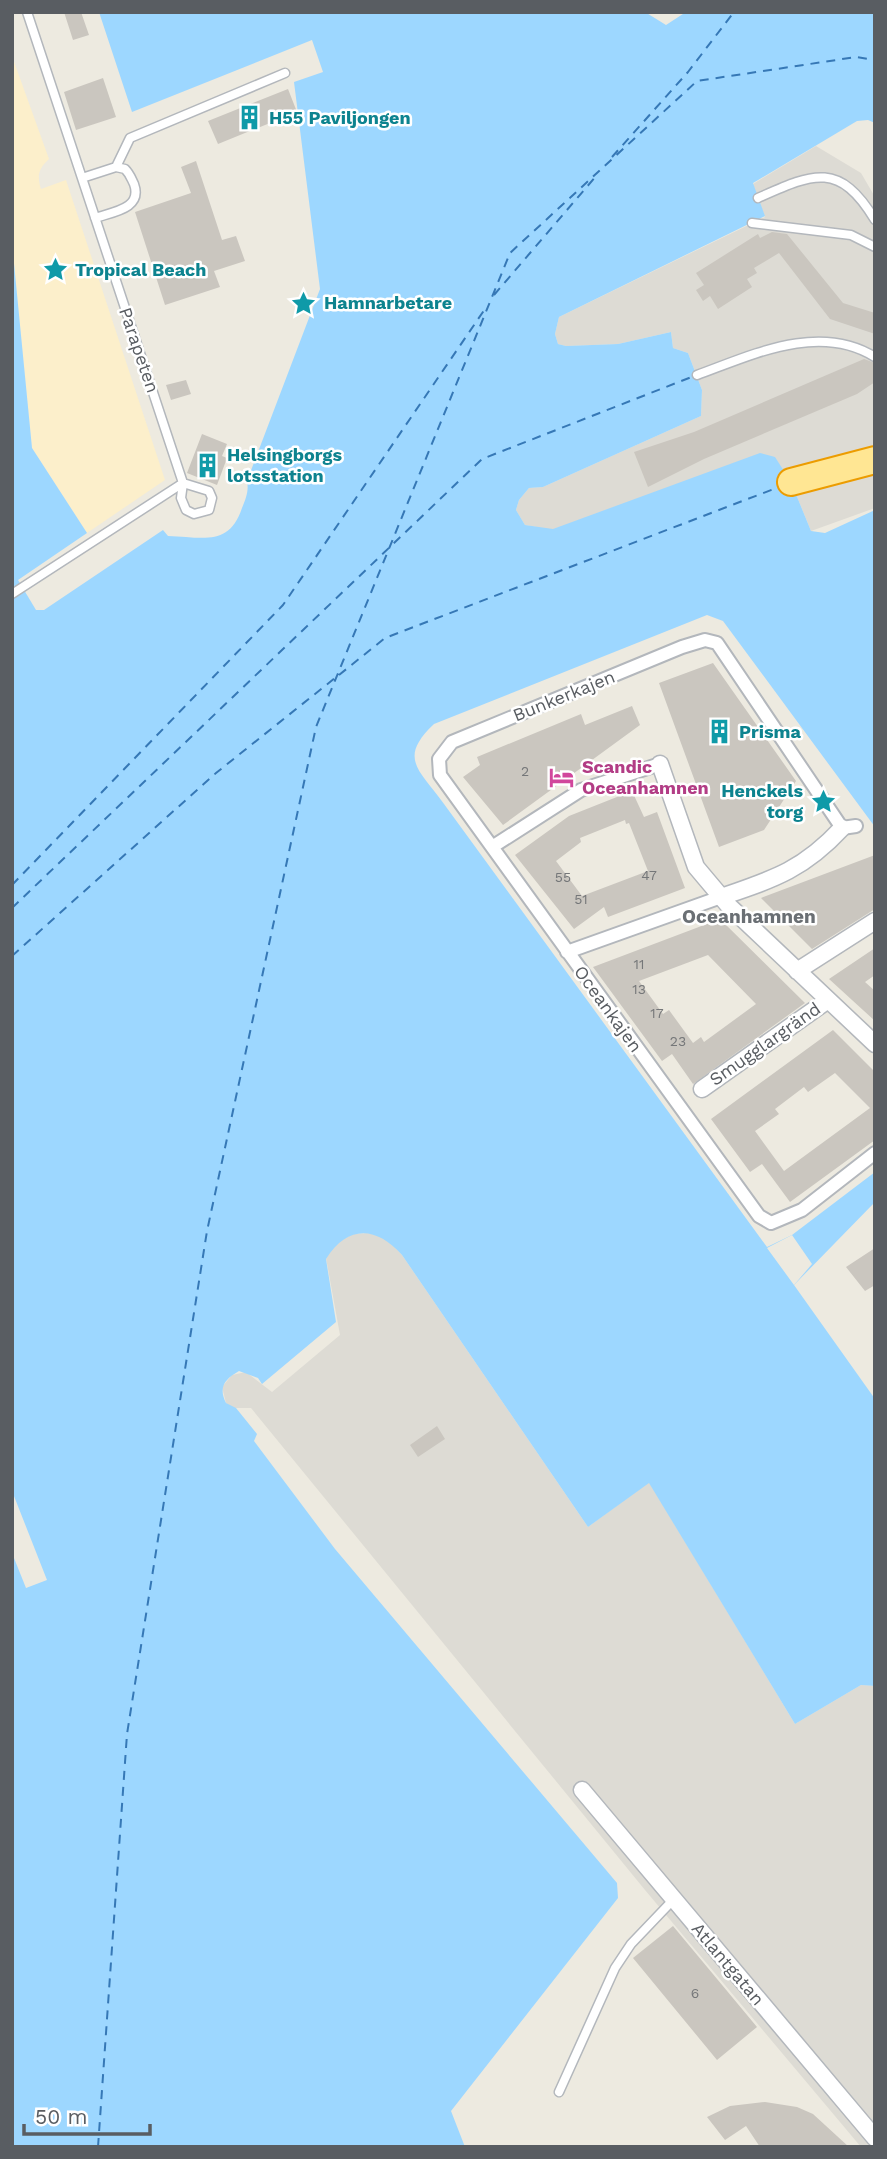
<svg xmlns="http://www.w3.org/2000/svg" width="887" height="2159" font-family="'Work Sans',sans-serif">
<rect width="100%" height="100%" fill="#edeae0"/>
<!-- industrial -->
<path fill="#dddbd4" d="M816,146l45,27 14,24v311l-64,23 -20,-49 -129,8 -109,40 -28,-5 -9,-15 3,-10 10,-12 14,-1 158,-71 1,-26 -14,-37 -15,-5 -2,-16 -53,12 -52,2 -8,-2 -3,-10 4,-17 206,-100 -12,-33z
M369,1233l19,6 14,16 186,272 61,-45 146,242 66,-39 14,1v461h-14l-216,-257 -394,-482h-20l-5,-5 -4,-16 10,-12 14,-3 26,20 68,-57 -14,-77 10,-15 17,-9z"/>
<!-- sand -->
<path fill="#fcefcb" d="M12,56l37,103c-11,10 -12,17 -8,30l25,-9 99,300 -78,53 -55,-85 -20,-205z"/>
<!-- water -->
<path fill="#9dd7ff" d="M99,12h546l21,13 20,-13h189v111l-7,-3 -11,1 -104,62 12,33 -206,101 -4,17 3,10 8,2 52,-2 53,-12 2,16 15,5 14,37 -1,26 -158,71 -14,1 -10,12 -3,10 9,15 28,4 207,-76 15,4 16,25 20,49 14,2 50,-23v317l-152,-206 -16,-6 -273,109c-37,35 -14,46 10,80l323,443 25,-12 83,-63v30l-81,83 81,114v287l-14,-1 -66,39 -146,-241 -61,44 -186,-272c-25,-28 -54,-31 -76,4l10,63 -74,62 -4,-6 -19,-7c-14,8 -21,16 -13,32l10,5 21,26 -3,7 81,108 282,334 1,15 -167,213 14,36h-453v-1904l20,205 55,85 -69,47 18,30h8l119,-80 5,6c35,1 61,11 74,-28 4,-10 7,-17 5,-27l73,-192 -26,-207 29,-10 -11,-32 -180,72z"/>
<!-- pier -->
<path fill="#edeae0" d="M792,1235l20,29 -18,21 -27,-37z
M12,1491l35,89 -21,8 -14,-35z"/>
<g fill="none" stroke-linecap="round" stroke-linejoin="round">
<!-- ferry -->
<path stroke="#3678b6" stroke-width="2" stroke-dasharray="9 7" stroke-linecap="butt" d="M612,157l76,-85 46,-60
M494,295l103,-120
M339,675l46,-37 394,-151
M12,885l271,-280 204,-299
M12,908l470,-449 212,-83
M12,956l204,-183 119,-95
M98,2147l29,-413 80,-503 109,-504 194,-474 187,-172 159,-24 19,3"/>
</g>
<!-- building -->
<path fill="#cac6bf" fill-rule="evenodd" d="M64,12h17l8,23 -16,5z
M103,78l13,39 -40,13 -12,-38z
M288,89l9,23 -79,32 -10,-23z
M196,161l26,79 14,-4 9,25 -31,10 6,16 -55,18 -30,-93 56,-19 -10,-26z
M772,232l15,2 56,69 32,10v21l-45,-15 -51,-66 -25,15 3,5 -10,6 5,8 -34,22 -8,-13 -7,5 -7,-11 8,-5 -8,-12 62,-39 2,4z
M864,359l11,4v19l-18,12 -153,65 -56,28 -14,-35 60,-20z
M186,380l5,14 -20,6 -5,-15z
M202,434l25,10 -5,12 5,2 -10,27 -30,-12z
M713,663l83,118 -32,49 -45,17 -60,-164z
M632,706l8,19 -137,100 -40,-48 17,-12 -3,-8 104,-43 4,11z
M632,791l12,26 13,-5 28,76 -77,29 -4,-10 -30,22 -59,-74 54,-39zM625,820l1,4 3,-1 19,48 -66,25 -26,-35 25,-19 -1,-4z
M875,855v54l-63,40 -51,-51z
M720,919l85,84 -112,81 -21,-30 -10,7 -69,-94zM708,955l48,49 -52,38 -3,-5 -8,6 -24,-33 -6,4 -24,-33z
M875,948v27l-10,7 10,9v30l-46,-42z
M833,1030l42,42v68l-85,62 -28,-38 -12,8 -39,-53zM835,1073l35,35 -86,63 -29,-40 24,-17 -4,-5 29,-22 4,5z
M875,1248v37l-10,6 -19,-24z
M437,1426l8,13 -27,18 -8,-12z
M673,1926l84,101 -40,33 -84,-102z
M765,2102l32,5 16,7 36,33h-89l-14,-21 -21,14 -18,-23 23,-11z"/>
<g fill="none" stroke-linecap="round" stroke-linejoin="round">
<defs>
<path id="service" d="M27,12l156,471 -2,15 5,12 8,4 15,-4 3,-12 -3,-7 -26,-8
M116,167l14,-29 155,-65
M82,178l34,-11 9,2c5,5 6,9 9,15 9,25 -22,28 -39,34
M758,198c54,-24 81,-38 117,22
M752,223l99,12 24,12
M697,375c55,-20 122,-53 178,-18
M12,594l171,-111
M559,2092l56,-124 16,-24 43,-45"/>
<path id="pedestrian" d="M856,826l-14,2 -125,-185 -12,-3 -23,7 -230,95 -13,17 1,16 319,441 12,7 31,-13 73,-57
M492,847l89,-57 79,-26
M567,952l154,-55"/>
<path id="minor" d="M660,764l36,103 32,38 147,139
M721,897c53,-18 82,-27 121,-69
M797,971l78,-50
M702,1089l126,-89
M582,1790l293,348"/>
<path id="trunk" d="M791,482l84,-22"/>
</defs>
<!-- service casing -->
<use href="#service" stroke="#b3b7bc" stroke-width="11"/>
<!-- pedestrian casing -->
<use href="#pedestrian" stroke="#b3b7bc" stroke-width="16"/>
<!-- minor casing -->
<use href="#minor" stroke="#b3b7bc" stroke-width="19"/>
<!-- trunk casing -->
<use href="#trunk" stroke="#ec9c00" stroke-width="30"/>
<!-- service -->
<use href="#service" stroke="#fff" stroke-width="8"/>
<!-- pedestrian -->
<use href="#pedestrian" stroke="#fff" stroke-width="12"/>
<!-- minor -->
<use href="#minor" stroke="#fff" stroke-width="16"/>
<!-- trunk -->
<use href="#trunk" stroke="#ffe693" stroke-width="26"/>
</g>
<!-- icons -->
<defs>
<symbol id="building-bare" viewBox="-9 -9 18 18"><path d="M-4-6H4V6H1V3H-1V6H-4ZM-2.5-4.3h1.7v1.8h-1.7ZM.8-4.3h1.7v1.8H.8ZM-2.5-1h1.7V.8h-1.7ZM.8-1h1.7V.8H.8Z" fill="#0f9aa8" stroke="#fff" stroke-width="2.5" paint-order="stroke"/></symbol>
<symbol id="sight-bare" viewBox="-9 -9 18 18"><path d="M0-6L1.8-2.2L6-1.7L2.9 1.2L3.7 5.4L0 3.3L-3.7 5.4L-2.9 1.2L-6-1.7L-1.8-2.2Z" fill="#0f9aa8" stroke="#fff" stroke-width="2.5" paint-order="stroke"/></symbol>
<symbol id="hotel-bare" viewBox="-9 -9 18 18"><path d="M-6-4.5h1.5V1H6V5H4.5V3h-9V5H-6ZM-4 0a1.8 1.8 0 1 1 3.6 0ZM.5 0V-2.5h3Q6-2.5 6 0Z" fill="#d1479c" stroke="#fff" stroke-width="2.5" paint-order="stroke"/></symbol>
</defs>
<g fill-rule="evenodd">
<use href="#building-bare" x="232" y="100" width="35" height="35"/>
<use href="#sight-bare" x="38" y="252" width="35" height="35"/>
<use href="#sight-bare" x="286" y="286" width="35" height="35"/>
<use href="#building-bare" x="190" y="448" width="35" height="35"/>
<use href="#building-bare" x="702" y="714" width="35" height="35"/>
<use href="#hotel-bare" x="544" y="760" width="35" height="35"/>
<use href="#sight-bare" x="806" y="784" width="35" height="35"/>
</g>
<g text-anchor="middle" stroke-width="5" stroke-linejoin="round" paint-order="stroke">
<!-- number labels -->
<g font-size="14" fill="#757779">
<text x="525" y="776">2</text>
<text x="649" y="880">47</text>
<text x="563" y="882">55</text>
<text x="581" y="904">51</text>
<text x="639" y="969">11</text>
<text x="639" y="994">13</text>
<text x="657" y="1018">17</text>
<text x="678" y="1046">23</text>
<text x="695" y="1998">6</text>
</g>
<!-- culture labels -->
<g font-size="18" font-weight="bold" fill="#0d838f" stroke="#fff" text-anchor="start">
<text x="269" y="124">H55 Paviljongen</text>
<text x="75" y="276">Tropical Beach</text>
<text x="324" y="309">Hamnarbetare</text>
<text x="227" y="461">Helsingborgs<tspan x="227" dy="21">lotsstation</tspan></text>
<text x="739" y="738">Prisma</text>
<text x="803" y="797" text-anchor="end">Henckels<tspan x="803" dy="21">torg</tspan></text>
</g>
<!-- street labels -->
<g font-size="18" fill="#595d62" stroke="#fff">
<text transform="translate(139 350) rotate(71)" y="6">Parapeten</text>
<text transform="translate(564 696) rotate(-22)" y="6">Bunkerkajen</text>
<text transform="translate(608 1009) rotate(54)" y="6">Oceankajen</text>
<text transform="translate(765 1044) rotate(-35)" y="6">Smugglargränd</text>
<text transform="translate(728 1964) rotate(50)" y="6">Atlantgatan</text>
</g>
<!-- hotel labels -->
<g font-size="18" font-weight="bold" fill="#b23c85" stroke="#fff" text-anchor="start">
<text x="582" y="773">Scandic<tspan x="582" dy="21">Oceanhamnen</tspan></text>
</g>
<!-- neighbourhood labels -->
<g font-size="19" font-weight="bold" fill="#6a6f74" stroke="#fff">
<text x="749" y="923">Oceanhamnen</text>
</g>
</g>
<!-- border -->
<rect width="887" height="2159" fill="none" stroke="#595d62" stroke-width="28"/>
<!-- scale -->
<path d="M24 2124v10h126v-10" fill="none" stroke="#595d62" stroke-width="3.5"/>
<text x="35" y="2124" font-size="21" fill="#595d62" stroke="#ffffff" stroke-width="5" paint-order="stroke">50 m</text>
</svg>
